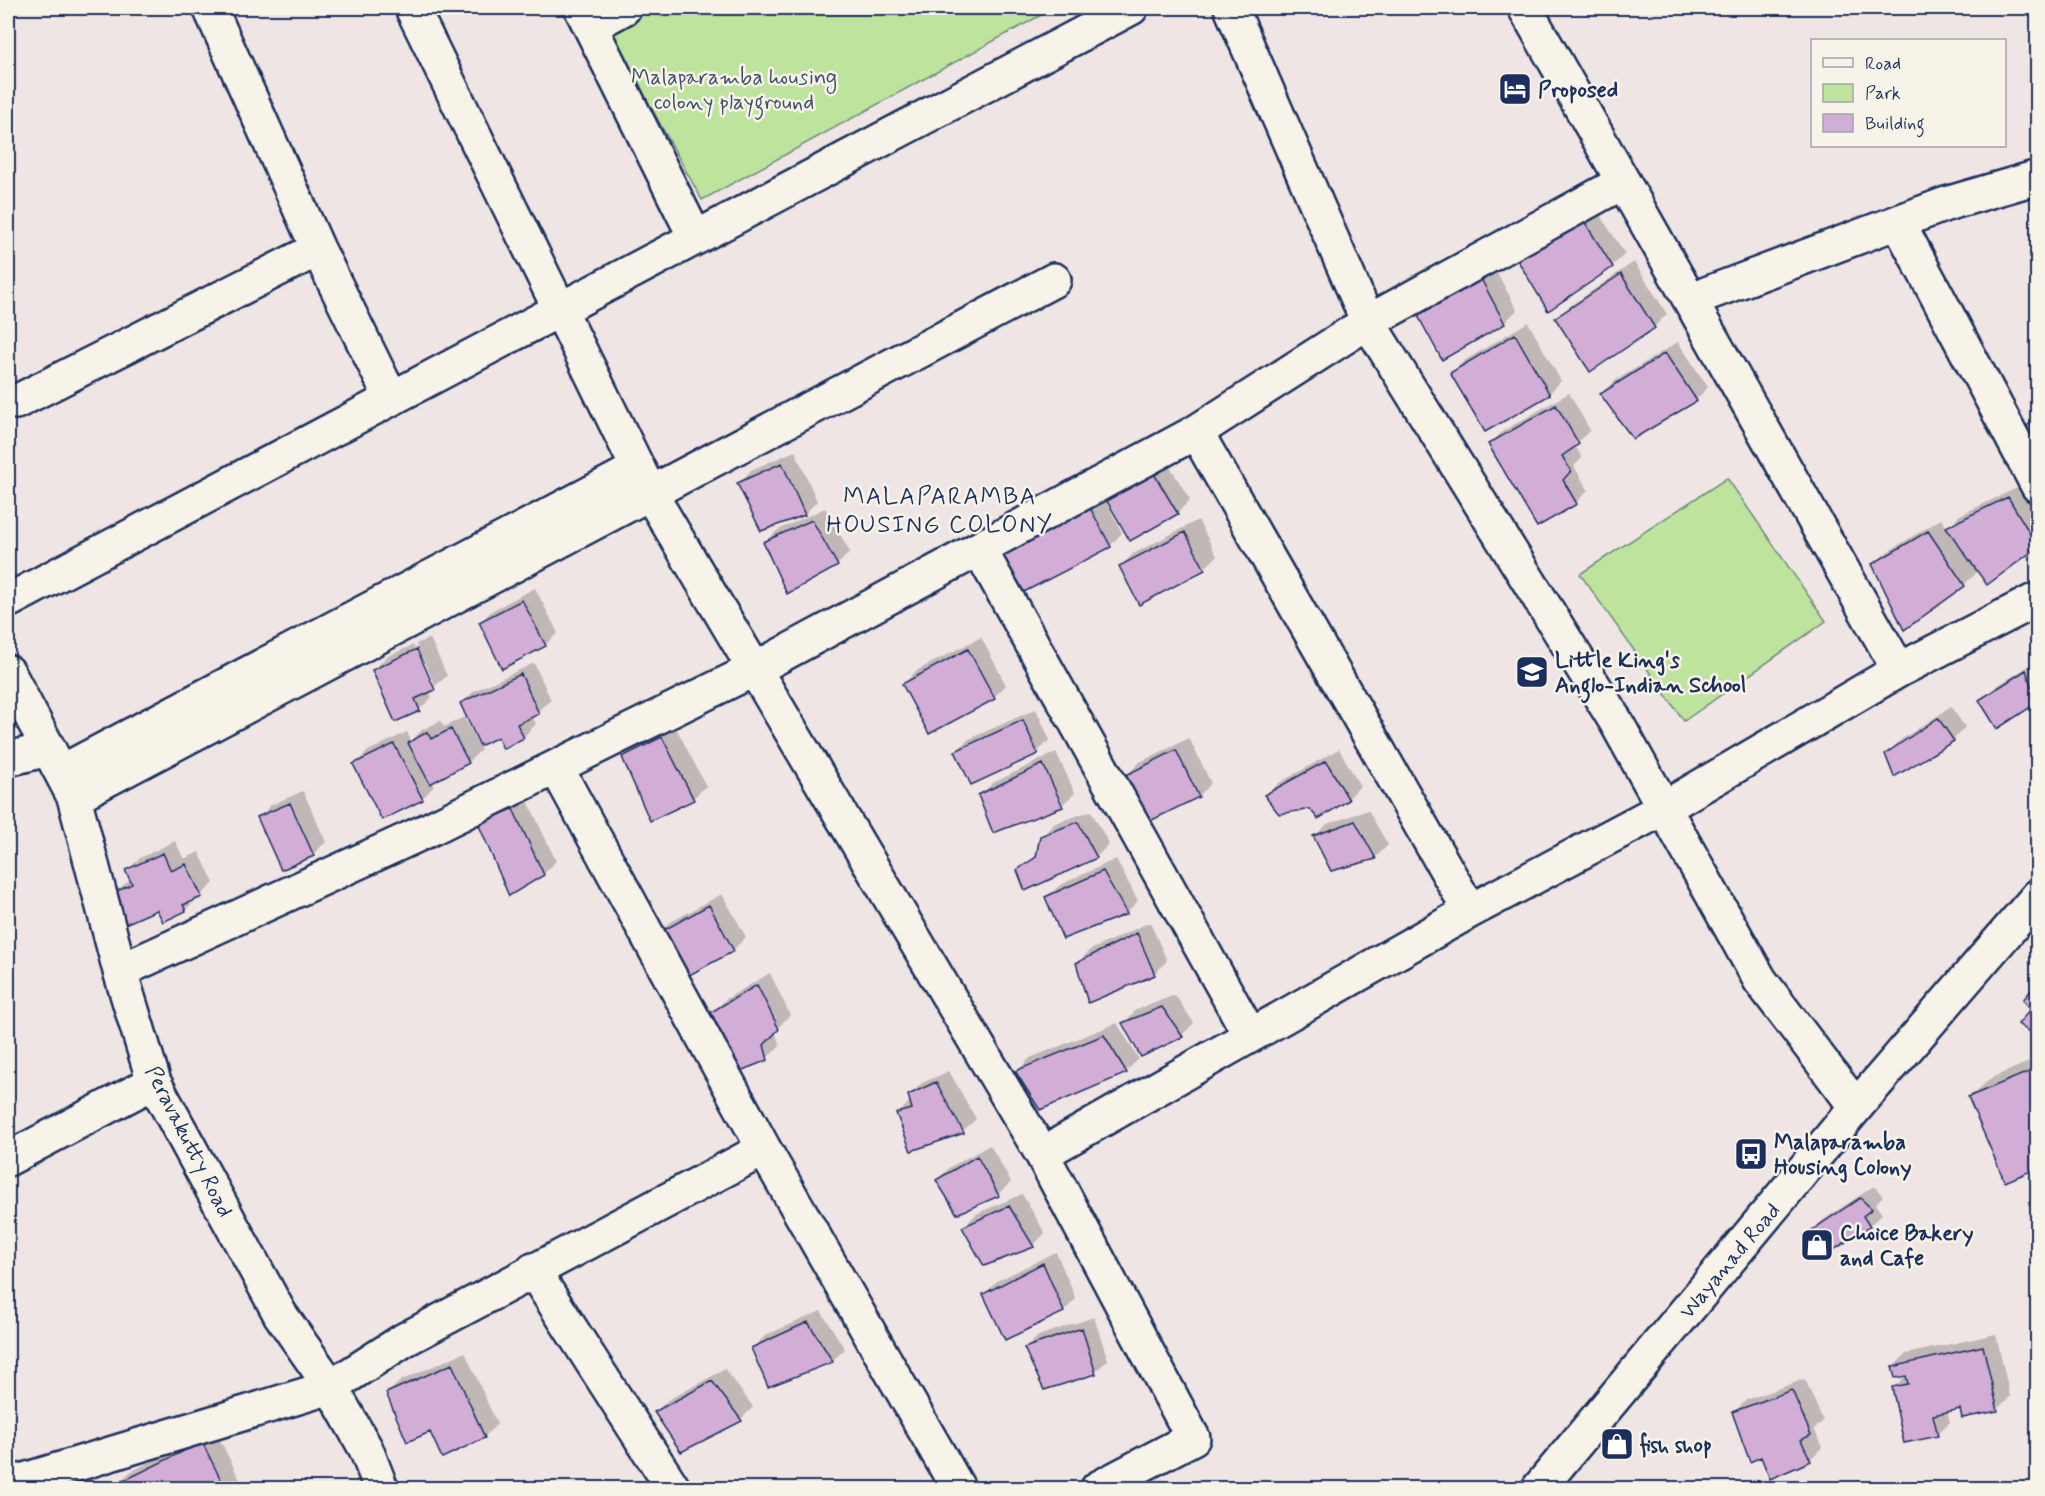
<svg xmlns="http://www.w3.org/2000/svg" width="2045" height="1496" font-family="Mynerve,sans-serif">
<rect width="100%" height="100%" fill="#f0e5e5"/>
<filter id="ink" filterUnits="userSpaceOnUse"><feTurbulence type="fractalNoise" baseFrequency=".0167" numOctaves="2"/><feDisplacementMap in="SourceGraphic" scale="12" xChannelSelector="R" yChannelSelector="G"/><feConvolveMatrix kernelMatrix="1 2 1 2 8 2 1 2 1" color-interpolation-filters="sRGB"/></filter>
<g filter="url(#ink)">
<!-- green -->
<path fill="#bee39d" stroke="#6c897e" stroke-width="1.5" d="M647,8h407l-352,192 -94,-171z
M1727,478l99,143 -142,100 -104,-147z"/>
<!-- shadow -->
<path fill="#0003" d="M1595,207l30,47 -13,12 -82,-22z
M1634,262l33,52 -13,13 -97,-8 13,-13z
M1493,265l24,45 -13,13 -85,-9z
M1528,322l33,59 -12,13 -98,-21 13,-12z
M1678,342l30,45 -12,13 -94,-6 13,-13z
M1569,393l21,37 -15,15 7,13 -8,8 14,24 -12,13 -86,-59 13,-13z
M795,451l22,50 -12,13 -43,15 -23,-46 12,-13z
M1163,455l27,45 -13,13 -70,-15 -2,1 17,34 -12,13 -109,4z
M2021,486l17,27v32l-51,38 -9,-12 -14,14 -90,-21 13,-12 54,-33 6,9 13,-13z
M825,508l25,44 -13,13 -72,-23 13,-12z
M1198,520l19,36 -13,13 -64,34 -19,-37 12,-12z
M535,588l23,45 -13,12 -65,-23 13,-12z
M981,637l25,48 -12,12 -90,-13 12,-13z
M430,638l17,38 -18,15 3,6 -13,13 -45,-40 12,-13 27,-12 18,40h4l-19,-41z
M2038,660l-2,42 -55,-2 13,-12z
M534,663l17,37 -19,16 4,8 -13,13 -61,-33 12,-13z
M1951,707l14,20 -12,13 -66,14 12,-13z
M1036,709l14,31 -13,12 -66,31 -15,-32 13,-12z
M464,717l17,33 -13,12 -36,20 2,4 -12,13 -67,-35 13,-13 39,-19 4,9 11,-11 18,-9 4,6z
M675,726l31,60 -13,12 -42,21 -27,-62 12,-12z
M1189,738l22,45 -12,13 -50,24 -22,-45 13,-13z
M1339,749l21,37 -12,13 -37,8 -45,-12 13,-12z
M1056,752l19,41 -13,12 -69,26 -13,-36 13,-12z
M303,791l23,51 -13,12 -54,-36 12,-13z
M526,797l30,64 -12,13 -35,19 -29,-70z
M1368,810l20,35 -13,13 -43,11 -17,-33 12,-12z
M1091,811l18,33 -13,13 -77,14 20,-18 3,-17 13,-13z
M175,841l9,18 15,-7 15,31 -29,27 -27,-2 -45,-14 18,-15 -4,-8 13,-13z
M1116,859l22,42 -12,12 -79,-16 13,-12z
M722,894l24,43 -12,12 -53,29 -24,-42 12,-13z
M1150,922l17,39 -12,12 -66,28 -11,-38 12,-13z
M770,973l20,42 -15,16 5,15 -13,12 -54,-46 13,-13z
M1175,995l19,28 -12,12 -40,20 -18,-32 12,-13z
M1117,1023l22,36 -13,12 -86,37 -23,-37 13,-13z
M2038,1058v108l-68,-68 19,-19z
M949,1071l27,48 -13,12 -51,18 -14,-35 13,-14 -1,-5 12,-12z
M990,1145l21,37 -13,12 -41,18 -20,-32 13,-13z
M1874,1186l9,10 -8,8 7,10 -13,12 -58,6 12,-12z
M1022,1194l23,39 -12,13 -69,-19 12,-13z
M1056,1252l20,47 -12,12 -79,-17 12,-13z
M821,1311l24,38 -13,12 -79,-13 13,-13z
M1094,1317l14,43 -13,12 -69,-24 12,-12z
M1996,1334l14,63 -13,12 -35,-1 -15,3 3,11 -13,12 -44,-46 15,-14 -15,-7 13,-13z
M465,1352l32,72 -13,13 -53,-7 -43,-37 12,-12z
M725,1369l28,38 -12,12 -59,31 -27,-38 13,-12z
M1805,1379l18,42 -9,8 9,18 -13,12 -77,-46 13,-13z
M215,1430l29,58h-125l-2,-3 13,-13z"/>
<!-- building -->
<path fill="#d2aed7" stroke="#1b2f5e" stroke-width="1.5" d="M1582,218l31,49 -65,44 -33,-55z
M1621,274l34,54 -65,44 -35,-54z
M1480,277l25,47 -63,36 -25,-46z
M1515,334l35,61 -65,37 -35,-59z
M1665,353l32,48 -64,38 -33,-45z
M1556,405l23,39 -17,12 9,15 -8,9 14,24 -40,23 -49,-83z
M2038,418v33l-14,-23z
M782,463l23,52 -44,16 -24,-48z
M1150,467l28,47 -48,27 -27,-47z
M2008,497l30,50 -51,38 -41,-58z
M1088,504l23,43 -89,46 -23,-43z
M812,520l26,46 -51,28 -24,-52z
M1928,531l37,55 -61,44 -32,-66z
M1185,532l20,38 -66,35 -20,-39z
M522,600l24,46 -44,23 -23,-47z
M417,649l18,41 -20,9 5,12 -25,11 -23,-52z
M968,649l27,50 -66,35 -27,-50z
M2026,670l11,33 -40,26 -18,-29z
M521,674l18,40 -22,10 7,14 -21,11 -5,-12 -18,9 -20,-43z
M1938,718l16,23 -60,36 -9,-23z
M1023,720l15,34 -67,31 -16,-34z
M451,729l18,34 -39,21 -22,-41 19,-11 4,7z
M662,737l32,63 -44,21 -28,-64z
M394,744l29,56 -41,20 -29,-56z
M1176,750l23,47 -51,25 -22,-47z
M1326,761l23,39 -31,19 -8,-10 -31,5 -15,-19z
M1043,764l20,43 -70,26 -15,-38z
M290,803l24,53 -33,14 -24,-53z
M513,809l31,66 -35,21 -31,-73z
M1355,821l21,38 -45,12 -18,-35z
M1078,822l19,36 -72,33 -8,-21 19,-13 4,-21z
M163,853l8,18 15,-7 16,33 -19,8 3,6 -23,11 -6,-12 -32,14 -14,-30 21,-10 -7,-14z
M1103,871l24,43 -64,25 -18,-42z
M709,905l25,46 -54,29 -25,-45z
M1137,933l18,42 -67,28 -12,-40z
M2038,982v56l-20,-14 13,-15 -8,-9z
M757,985l22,44 -15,16 4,15 -28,11 -29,-59z
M1162,1007l21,30 -42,20 -19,-34z
M1104,1035l23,38 -87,37 -25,-39z
M2038,1068v100l-33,14 -37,-85z
M936,1082l28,51 -53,18 -15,-38 16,-4 -4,-14z
M977,1156l22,40 -42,18 -21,-34z
M1860,1198l12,11 -9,7 7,11 -46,29 -15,-24z
M1009,1206l25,41 -50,19 -22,-39z
M1043,1263l21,49 -59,28 -22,-46z
M808,1322l25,40 -65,25 -17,-39z
M1082,1328l14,46 -52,16 -20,-42z
M1983,1346l15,65 -36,7 -2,-9 -27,6 5,21 -34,7 -12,-56 16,-3 -2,-8 -11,2 -3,-11z
M452,1364l33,74 -43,20 -12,-26 -23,10 -21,-49z
M712,1381l30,40 -61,31 -27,-40z
M1792,1390l19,45 -10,5 10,21 -41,18 -9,-22 -11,5 -18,-50z
M202,1442l23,46h-108l-2,-3z"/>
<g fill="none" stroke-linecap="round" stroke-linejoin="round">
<defs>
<path id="minor" d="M210,8l108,241 73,149
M412,8l238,485 392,661 151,284 -95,50
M581,8l114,229
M1231,8l137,314 247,398 145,260 96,127
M1525,8l374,662
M591,26l33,-18
M1898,222l140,264
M1690,300l256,-96 92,-27
M16,402l302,-153
M1196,432l274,479
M980,550l270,485
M8,601l1123,-593
M8,672l66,125 46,174 34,111 126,232 51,73 35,62 15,39
M8,759l40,-10
M556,767l208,382 194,339
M61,772l577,-304
M74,797l980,-517
M120,971l306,-140 329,-162 441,-237 172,-110 255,-140
M1042,1154l428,-243 194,-103 235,-138 139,-71
M8,1159l146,-77
M533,1270l140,218
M8,1485l323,-98 73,-47 360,-191"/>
<path id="highway" d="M1539,1488l317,-381 182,-211"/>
</defs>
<!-- minor casing -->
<use href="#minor" stroke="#1b2f5e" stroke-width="38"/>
<!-- highway casing -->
<use href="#highway" stroke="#1b2f5e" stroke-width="38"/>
<!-- minor -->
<use href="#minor" stroke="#f7f3e8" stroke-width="33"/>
<!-- highway -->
<use href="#highway" stroke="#f7f3e8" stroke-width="33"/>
</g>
</g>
<!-- icons -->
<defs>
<symbol id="hotel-square" viewBox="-11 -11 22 22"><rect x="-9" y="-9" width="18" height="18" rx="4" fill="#1b2f5e" stroke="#f7f3e8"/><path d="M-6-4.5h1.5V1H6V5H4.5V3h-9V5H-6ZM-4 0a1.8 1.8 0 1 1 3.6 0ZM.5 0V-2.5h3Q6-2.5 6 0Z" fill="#fff"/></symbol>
<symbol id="school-square" viewBox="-11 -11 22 22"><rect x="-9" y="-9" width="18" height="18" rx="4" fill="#1b2f5e" stroke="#f7f3e8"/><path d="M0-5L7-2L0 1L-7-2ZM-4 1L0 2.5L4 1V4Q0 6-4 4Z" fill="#fff"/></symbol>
<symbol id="bus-square" viewBox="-11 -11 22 22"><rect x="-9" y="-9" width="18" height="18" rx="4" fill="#1b2f5e" stroke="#f7f3e8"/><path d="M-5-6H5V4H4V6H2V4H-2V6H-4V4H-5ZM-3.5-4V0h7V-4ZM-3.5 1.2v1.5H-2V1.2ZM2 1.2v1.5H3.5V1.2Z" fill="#fff"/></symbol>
<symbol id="shop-square" viewBox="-11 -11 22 22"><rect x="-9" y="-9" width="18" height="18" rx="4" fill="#1b2f5e" stroke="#f7f3e8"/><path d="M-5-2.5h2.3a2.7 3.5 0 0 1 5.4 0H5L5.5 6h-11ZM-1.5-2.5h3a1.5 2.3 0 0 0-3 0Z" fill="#fff"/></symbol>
</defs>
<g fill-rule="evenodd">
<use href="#hotel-square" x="1496" y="70" width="38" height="38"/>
<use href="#school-square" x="1513" y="653" width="38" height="38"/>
<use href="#bus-square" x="1732" y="1135" width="38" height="38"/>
<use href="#shop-square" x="1798" y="1226" width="38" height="38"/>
<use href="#shop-square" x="1598" y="1425" width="38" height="38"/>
</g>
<g text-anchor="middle" stroke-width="5" stroke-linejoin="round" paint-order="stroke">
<!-- park labels -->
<g font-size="22" fill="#3c536b" stroke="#f7f3e8">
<text x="734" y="84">Malaparamba housing<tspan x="734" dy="25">colony playground</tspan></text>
</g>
<!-- poi labels -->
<g font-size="22" font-weight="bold" fill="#1b2f5e" stroke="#f7f3e8" text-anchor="start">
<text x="1538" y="97">Proposed</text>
<text x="1555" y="667">Little King's<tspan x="1555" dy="25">Anglo-Indian School</tspan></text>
<text x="1774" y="1149">Malaparamba<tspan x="1774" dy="25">Housing Colony</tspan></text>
<text x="1840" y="1240">Choice Bakery<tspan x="1840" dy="25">and Cafe</tspan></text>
<text x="1640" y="1452">fish shop</text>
</g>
<!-- street labels -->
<g font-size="22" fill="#1b2f5e" stroke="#f7f3e8">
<text transform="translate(190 1141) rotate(63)" y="8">Peravakutty Road</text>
<text transform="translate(1729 1260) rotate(-50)" y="8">Wayanad Road</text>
</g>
<!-- neighbourhood labels -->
<g font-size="24" letter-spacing="1.5" fill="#1b2f5e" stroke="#f7f3e8">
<text x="940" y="504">MALAPARAMBA<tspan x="940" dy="28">HOUSING COLONY</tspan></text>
</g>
</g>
<!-- margin -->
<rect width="2045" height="1496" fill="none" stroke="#f7f3e8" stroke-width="30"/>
<rect x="15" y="15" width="2015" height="1466" fill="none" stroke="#1b2f5e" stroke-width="2" filter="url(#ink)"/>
<!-- legend -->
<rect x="1811" y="39" width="195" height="108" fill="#f7f3e8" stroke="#9fa5b1" stroke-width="1.5"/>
<rect x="1823" y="58" width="30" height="9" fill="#f7f3e8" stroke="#9fa5b1" stroke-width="1.5"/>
<text x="1865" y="69" font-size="18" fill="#1b2f5e">Road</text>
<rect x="1823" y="84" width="30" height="18" fill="#bee39d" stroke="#9fa5b1" stroke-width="1.5"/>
<text x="1865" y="99" font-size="18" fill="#1b2f5e">Park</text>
<rect x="1823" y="114" width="30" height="18" fill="#d2aed7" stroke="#9fa5b1" stroke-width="1.5"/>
<text x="1865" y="129" font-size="18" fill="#1b2f5e">Building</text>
</svg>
